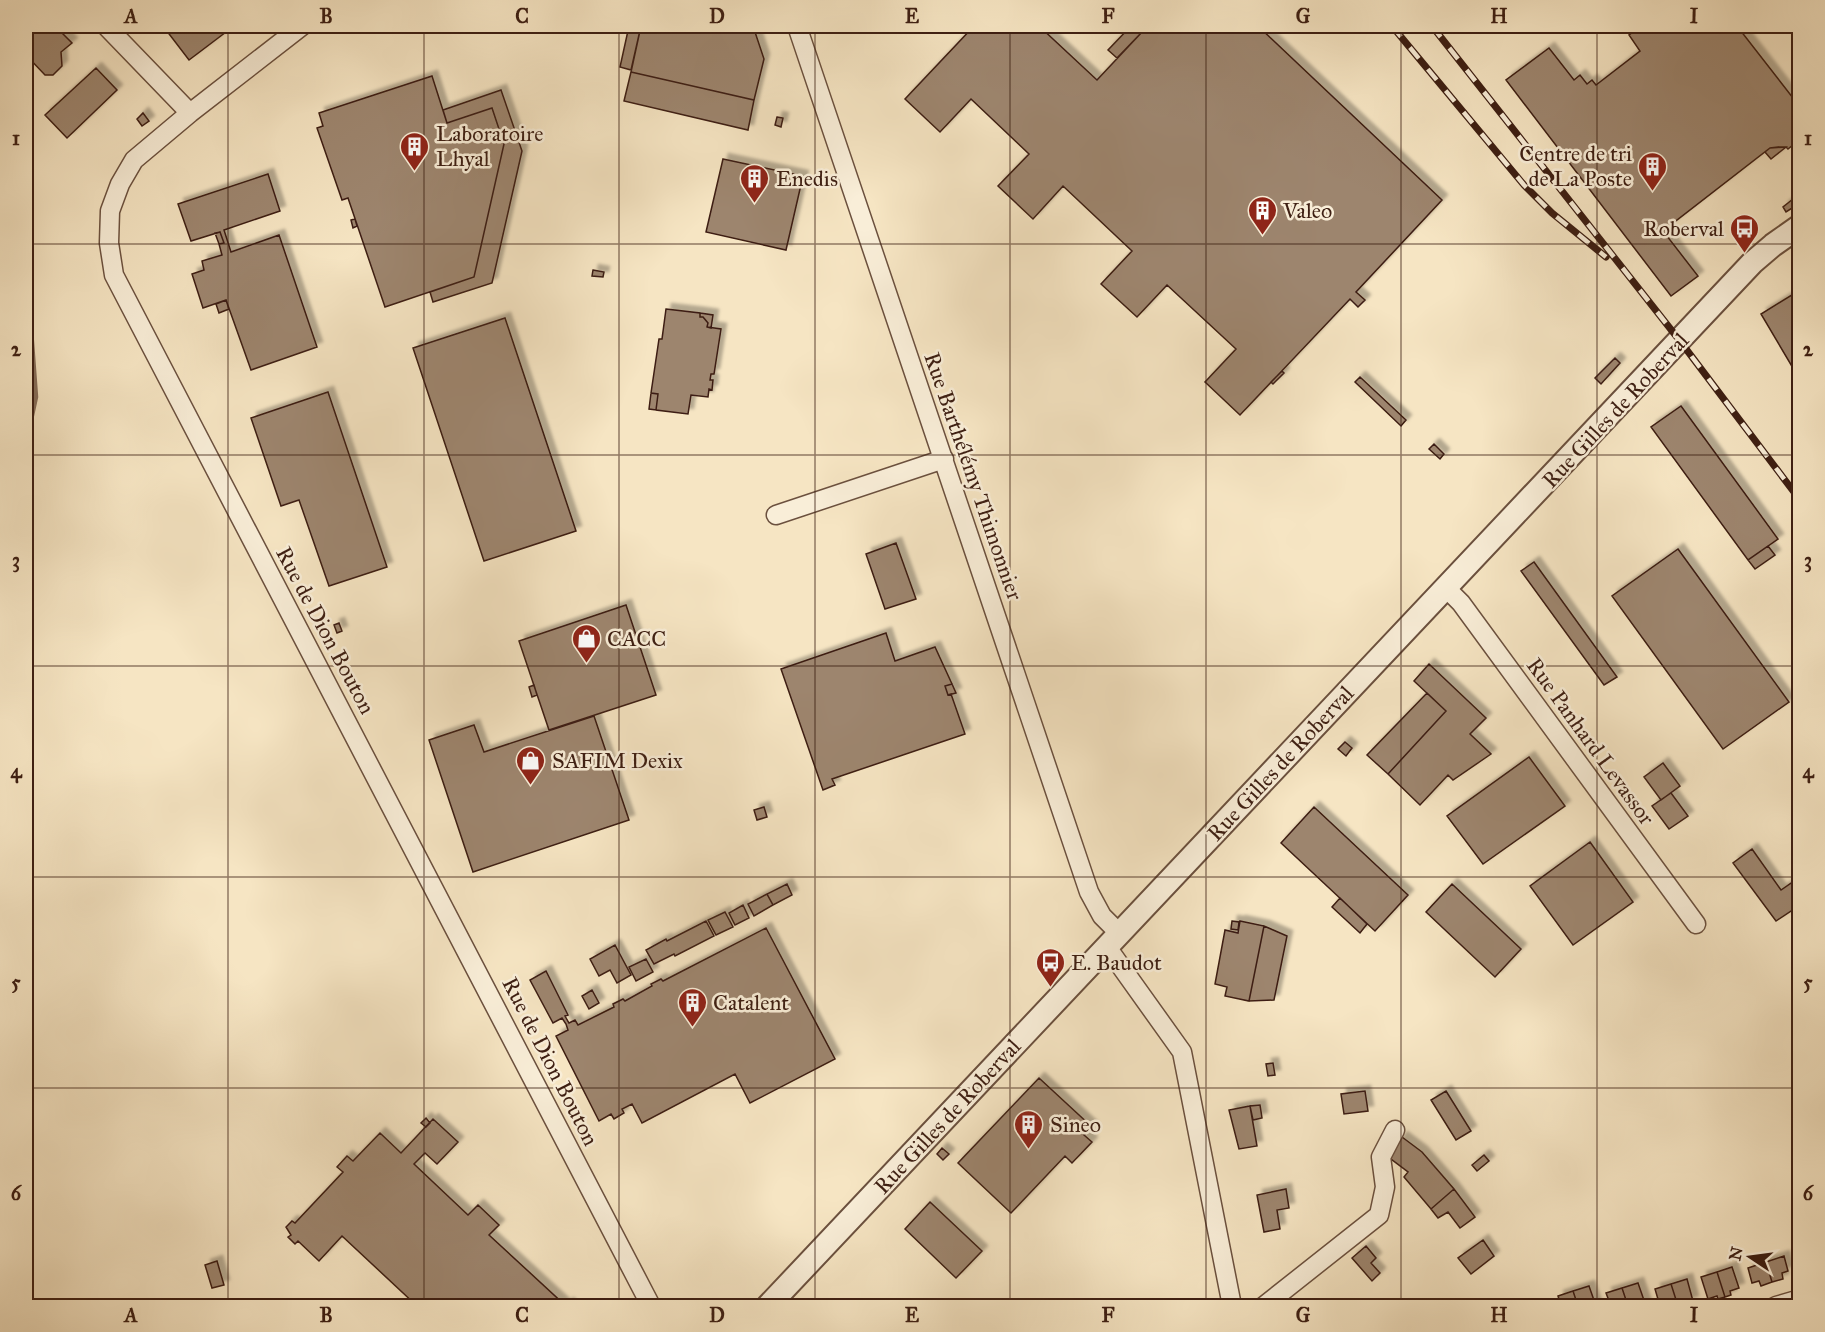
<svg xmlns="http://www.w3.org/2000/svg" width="1825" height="1332" font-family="'IM FELL Great Primer',serif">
<defs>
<filter id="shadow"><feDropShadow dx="5.5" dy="-5.5" stdDeviation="1.5" flood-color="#0004"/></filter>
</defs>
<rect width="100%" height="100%" fill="#f6e5c3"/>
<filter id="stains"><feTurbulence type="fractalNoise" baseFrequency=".00333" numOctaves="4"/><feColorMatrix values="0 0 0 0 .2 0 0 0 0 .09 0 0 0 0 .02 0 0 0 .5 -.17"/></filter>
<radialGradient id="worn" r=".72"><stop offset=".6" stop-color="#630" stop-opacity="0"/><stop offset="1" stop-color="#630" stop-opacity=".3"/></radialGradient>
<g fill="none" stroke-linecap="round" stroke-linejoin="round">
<!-- stream -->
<path stroke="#866d58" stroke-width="4.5" d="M26,443l10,-46 -9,-122 4,-101"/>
</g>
<!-- building -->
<path fill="#9d856e" stroke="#3d1e12" stroke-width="1.5" filter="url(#shadow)" d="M26,26h29l17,17 -11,9 1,14 -9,9h-8l-19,-20z
M163,26h64l3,3 -41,31z
M629,26h12l-10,44 -11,-3z
M641,26h112l11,33 -10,41 -123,-28z
M840,26h12l1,1 -11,4z
M974,26h65l58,54 45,-48 -7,-6h123l184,174 -86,92 9,8 -7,7 -8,-8 -110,116 -35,-33 31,-33 -69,-64 -30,32 -36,-33 31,-33 -69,-65 -30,33 -35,-33 31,-32 -58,-55 -31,33 -35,-33z
M1131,26h4l7,6 -25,26 -9,-8z
M1641,26h96l63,81v18l-8,6 7,9 -11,9 -2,-2 -16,1 -107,83 35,45 -27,20 -165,-216 43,-32 25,32 6,-5 7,9 5,-4 4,5 44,-34 -11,-16z
M96,68l21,22 -50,48 -22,-23z
M631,72l123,28 -6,30 -124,-29z
M432,76l15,47 45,-15 12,36 -30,133 -89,30 -37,-109 -6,2 -25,-72 6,-2 -4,-13z
M501,90l21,61 -30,132 -59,19 -3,-10 44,-15 30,-133 -12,-36 -45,15 -4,-13z
M143,113l6,8 -7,5 -5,-7z
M777,117l6,1 -2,9 -6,-2z
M1778,147h8l-15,12 -6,-7 5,-4z
M723,159l80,17 -17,74 -80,-18z
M268,174l12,37 -56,19 7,22 48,-17 38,112 -66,23 -25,-70 -23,8 -11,-34 12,-4 -2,-9 20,-6 -3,-11 5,-1 -4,-11 -29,9 -13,-37z
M1793,199l4,6 -11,7 -3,-5z
M355,219l2,7 -4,2 -2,-8z
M220,232l4,11 -5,1 -4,-11z
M593,270l11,2 -1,5 -11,-1z
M1795,293l5,9v78l-39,-66z
M226,300l3,9 -10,4 -3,-9z
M666,309l34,4v4h3l5,6 -1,4 14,2 -7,45h-3l-1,6h3l-1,10 -3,-1 -1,8 -17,-2 -3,19 -32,-4 2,-16 -7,-1 8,-54h3z
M700,313l13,2 -2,13 -4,-1 1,-4 -5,-6h-3z
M505,318l71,213 -92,30 -71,-213z
M1615,358l5,5 -19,21 -6,-6z
M1282,371l2,2 -11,11 -2,-2z
M1360,377l46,43 -5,6 -46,-44z
M328,392l59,175 -58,19 -30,-86 -18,6 -30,-88z
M651,393l7,1 -2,16 -7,-1z
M1681,406l97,133 -30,21 -97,-133z
M1434,444l10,10 -4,5 -11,-10z
M896,543l20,56 -31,10 -19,-55z
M1768,546l7,9 -20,14 -7,-9z
M1678,549l111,153 -66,47 -111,-153z
M1534,562l83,115 -13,8 -83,-114z
M626,605l30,90 -107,35 -30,-89z
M339,623l3,8 -5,2 -3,-8z
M886,633l9,28 40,-14 17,37 -7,2 3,9 3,-1 14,40 -133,45 3,6 -12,5 -42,-121z
M1429,664l57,54 -16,16 21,20 -38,26 -5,-5 -28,30 -32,-31 58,-63 -32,-30z
M952,684l4,9 -8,2 -3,-9z
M534,685l3,10 -5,2 -3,-10z
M1427,693l19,18 -58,63 -21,-19z
M594,716l35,104 -156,52 -44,-132 45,-15 10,27z
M1345,742l7,6 -6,8 -8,-7z
M1529,757l36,49 -82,58 -36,-48z
M1663,763l17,23 -19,14 -17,-23z
M1671,793l17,23 -19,13 -17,-23z
M764,807l3,10 -10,3 -3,-10z
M1314,807l94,88 -33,36 -94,-88z
M1590,842l43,60 -60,43 -43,-59z
M1752,849l29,41 19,-13v28l-24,16 -43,-58z
M787,884l5,11 -19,10 -6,-11z
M1452,884l69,65 -26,28 -69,-65z
M767,894l6,11 -19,11 -6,-12z
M1340,898l27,26 -7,9 -28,-26z
M743,905l6,13 -14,7 -6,-12z
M725,912l8,15 -17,8 -8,-15z
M706,921l8,15 -39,20 -1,-2 -20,10 -8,-14 20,-11 1,2z
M1232,921l7,1 -1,8 -7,-1z
M1240,921l24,5 -15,75 -24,-5 2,-9 -12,-3 10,-54 13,3z
M1264,926l23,10 -13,64 -25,1z
M766,928l69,131 -85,44 -15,-29 -93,49 -10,-19 -10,5 2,4 -10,6 -3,-5 -12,7 -43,-85 12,-6 -2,-6 -4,-6 -9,5 -23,-43 16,-9 22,44 -3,1 4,7 6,-3 3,5 36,-18 -1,-3 10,-5 2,2 27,-15 -1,-2 10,-5 2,2z
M615,945l16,30 -14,8 -7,-13 -11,6 -9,-17z
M646,959l7,13 -17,9 -7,-14z
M592,990l7,13 -10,6 -7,-13z
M1273,1063l2,12 -7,1 -2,-12z
M1039,1078l53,49 -8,8 8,7 -20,21 -7,-7 -54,57 -53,-50z
M1365,1091l3,20 -24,3 -3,-20z
M1446,1091l25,40 -15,9 -25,-40z
M1260,1105l2,13 -9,2 -3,-14z
M1250,1106l7,40 -18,3 -10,-39z
M426,1118l4,5 -4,4 -5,-4z
M433,1119l25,23 -21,22 -12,-11 -11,11 54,51 10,-10 21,20 -10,10 77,71 2,-3 3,3h-154l-75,-70 -23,25 -21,-20 -3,3 -7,-7 3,-2 -5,-8 6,-6 3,2 48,-51 -6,-5 10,-11 6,5 27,-28 21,20z
M1402,1137l20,15 32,37 -23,20 -27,-32 4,-5 -21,-16z
M942,1148l7,6 -6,6 -6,-6z
M1484,1155l5,6 -12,10 -5,-6z
M1286,1189l3,19 -12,2 3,19 -16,3 -7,-37z
M1454,1189l21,28 -15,11 -12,-16 -10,6 -7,-9z
M930,1202l52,49 -26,27 -51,-49z
M1483,1240l11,16 -23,18 -13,-16z
M1366,1246l10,12 -5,5 9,10 -8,8 -20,-23z
M1784,1256l4,15 -6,2 1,6 -11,3 -6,-20z
M217,1261l7,24 -12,3 -7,-23z
M1766,1262l6,20 -11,4 -2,-5 -7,2 -4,-15z
M1732,1267l7,21 -9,3 1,4 -6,2 -8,-25z
M1717,1272l8,25 -7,2 -1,-3 -9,3 -7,-22z
M1687,1279l6,22 -9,3 1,2h-7l-7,-22z
M1638,1283l8,23h-18l-6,-18z
M1671,1284l7,22h-18l-5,-17z
M1589,1286l7,20h-18l-5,-15z
M1622,1288l6,18h-17l-5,-13z
M1573,1291l5,15h-17l-3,-10z"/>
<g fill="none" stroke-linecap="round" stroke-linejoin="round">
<defs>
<path id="minor" d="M106,26l84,87
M302,26l-112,87 -56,47 -14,24 -10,27 -1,32 5,32 537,1031
M797,26l292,866 13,24 17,17
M776,515l168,-56
M1446,588l15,15 235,321
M1107,947l75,105 50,254
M1264,1306l115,-91 6,-28 -4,-30 14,-27
M1776,1306l24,-7"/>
<path id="tertiary" d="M768,1306l984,-1043 21,-18 27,-19"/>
</defs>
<!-- minor casing -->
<use href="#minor" stroke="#6b503e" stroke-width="21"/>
<!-- tertiary casing -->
<use href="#tertiary" stroke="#6b503e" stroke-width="26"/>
<!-- minor -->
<use href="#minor" stroke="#f9eed8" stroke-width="18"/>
<!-- tertiary -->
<use href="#tertiary" stroke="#f9eed8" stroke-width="22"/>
<defs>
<path id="rail" d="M1392,26l132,159 28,28 54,44
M1432,26l248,315 120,159"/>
</defs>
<!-- rail casing -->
<use href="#rail" stroke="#3d1e12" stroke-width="7"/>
<!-- rail -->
<use href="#rail" stroke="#f9eed8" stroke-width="4.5" stroke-dasharray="14" stroke-linecap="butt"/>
</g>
<!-- grid -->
<path fill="none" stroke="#3d1e12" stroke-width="1.5" stroke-opacity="0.55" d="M228,26v1280M424,26v1280M619,26v1280M815,26v1280M1010,26v1280M1206,26v1280M1401,26v1280M1597,26v1280M26,244h1774M26,455h1774M26,666h1774M26,877h1774M26,1088h1774"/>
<!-- icons -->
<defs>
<symbol id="building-pin" viewBox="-11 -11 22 30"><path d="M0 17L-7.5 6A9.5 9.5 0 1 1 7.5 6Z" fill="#8f2418" stroke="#f9eed8"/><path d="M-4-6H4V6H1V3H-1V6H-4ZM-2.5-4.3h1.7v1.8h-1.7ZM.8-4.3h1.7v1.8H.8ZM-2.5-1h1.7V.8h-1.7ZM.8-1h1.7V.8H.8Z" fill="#fff"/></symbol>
<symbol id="bus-pin" viewBox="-11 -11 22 30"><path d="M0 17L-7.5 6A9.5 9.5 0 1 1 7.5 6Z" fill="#8f2418" stroke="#f9eed8"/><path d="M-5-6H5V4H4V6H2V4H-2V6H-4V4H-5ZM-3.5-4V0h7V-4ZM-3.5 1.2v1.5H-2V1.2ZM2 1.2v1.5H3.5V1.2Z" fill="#fff"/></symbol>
<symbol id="shop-pin" viewBox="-11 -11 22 30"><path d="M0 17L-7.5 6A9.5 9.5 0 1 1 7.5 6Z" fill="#8f2418" stroke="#f9eed8"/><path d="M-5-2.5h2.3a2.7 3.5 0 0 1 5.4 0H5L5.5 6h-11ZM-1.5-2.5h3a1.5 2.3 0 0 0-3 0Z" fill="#fff"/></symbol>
</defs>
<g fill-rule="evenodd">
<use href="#building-pin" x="398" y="130" width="33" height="45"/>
<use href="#building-pin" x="1636" y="150" width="33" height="45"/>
<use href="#building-pin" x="738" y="162" width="33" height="45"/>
<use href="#building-pin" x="1246" y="194" width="33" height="45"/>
<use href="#bus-pin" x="1728" y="212" width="33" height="45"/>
<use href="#shop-pin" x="570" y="622" width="33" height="45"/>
<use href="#shop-pin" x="514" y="744" width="33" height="45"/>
<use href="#bus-pin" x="1034" y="946" width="33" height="45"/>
<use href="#building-pin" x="676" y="986" width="33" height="45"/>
<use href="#building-pin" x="1012" y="1108" width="33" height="45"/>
</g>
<g text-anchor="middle" stroke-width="5" stroke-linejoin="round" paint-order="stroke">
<!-- poi labels -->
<g font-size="22" fill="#3d1e12" stroke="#f9eed8" text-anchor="start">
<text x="436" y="141">Laboratoire<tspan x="436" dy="25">Lhyal</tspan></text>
<text x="1632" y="161" text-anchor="end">Centre de tri<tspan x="1632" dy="25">de La Poste</tspan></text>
<text x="776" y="186">Enedis</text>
<text x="1283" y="218">Valeo</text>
<text x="1724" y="236" text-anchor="end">Roberval</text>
<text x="607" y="646">CACC</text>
<text x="552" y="768">SAFIM Dexix</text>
<text x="1071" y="970">E. Baudot</text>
<text x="713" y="1010">Catalent</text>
<text x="1050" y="1132">Sineo</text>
</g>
<!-- street labels -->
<g font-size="22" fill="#3d1e12" stroke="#f9eed8">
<text transform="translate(1615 410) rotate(-47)" y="8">Rue Gilles de Roberval</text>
<text transform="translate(974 476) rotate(71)" y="8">Rue Barthélémy Thimonnier</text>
<text transform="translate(326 630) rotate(62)" y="8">Rue de Dion Bouton</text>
<text transform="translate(1591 741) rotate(54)" y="8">Rue Panhard Levassor</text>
<text transform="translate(1280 763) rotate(-47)" y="8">Rue Gilles de Roberval</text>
<text transform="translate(551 1061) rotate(63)" y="8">Rue de Dion Bouton</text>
<text transform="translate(947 1116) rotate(-47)" y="8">Rue Gilles de Roberval</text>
</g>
</g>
<!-- margin -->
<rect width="1825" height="1332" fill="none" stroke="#f6e5c3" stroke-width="66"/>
<!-- north arrow -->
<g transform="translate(1750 1257) rotate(283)" stroke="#f9eed8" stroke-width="4.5" paint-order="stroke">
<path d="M0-4.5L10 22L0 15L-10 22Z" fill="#3d1e12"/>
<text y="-9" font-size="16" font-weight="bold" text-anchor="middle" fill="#3d1e12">N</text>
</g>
<rect x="33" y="33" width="1759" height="1266" fill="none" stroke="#3d1e12" stroke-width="2"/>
<g font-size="20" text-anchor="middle" font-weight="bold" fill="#3d1e12">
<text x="131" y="23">A</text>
<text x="326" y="23">B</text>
<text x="522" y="23">C</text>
<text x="717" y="23">D</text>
<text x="912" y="23">E</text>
<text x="1108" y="23">F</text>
<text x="1303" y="23">G</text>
<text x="1499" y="23">H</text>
<text x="1694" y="23">I</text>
<text x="16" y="145">1</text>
<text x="1808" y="145">1</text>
<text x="16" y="356">2</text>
<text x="1808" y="356">2</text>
<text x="16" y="567">3</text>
<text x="1808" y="567">3</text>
<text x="16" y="778">4</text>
<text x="1808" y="778">4</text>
<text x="16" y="989">5</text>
<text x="1808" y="989">5</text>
<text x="16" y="1200">6</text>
<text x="1808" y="1200">6</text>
<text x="131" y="1322">A</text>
<text x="326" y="1322">B</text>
<text x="522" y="1322">C</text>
<text x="717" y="1322">D</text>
<text x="912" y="1322">E</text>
<text x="1108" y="1322">F</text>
<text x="1303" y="1322">G</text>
<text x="1499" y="1322">H</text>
<text x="1694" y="1322">I</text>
</g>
<rect width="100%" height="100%" filter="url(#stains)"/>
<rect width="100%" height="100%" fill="url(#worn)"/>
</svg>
